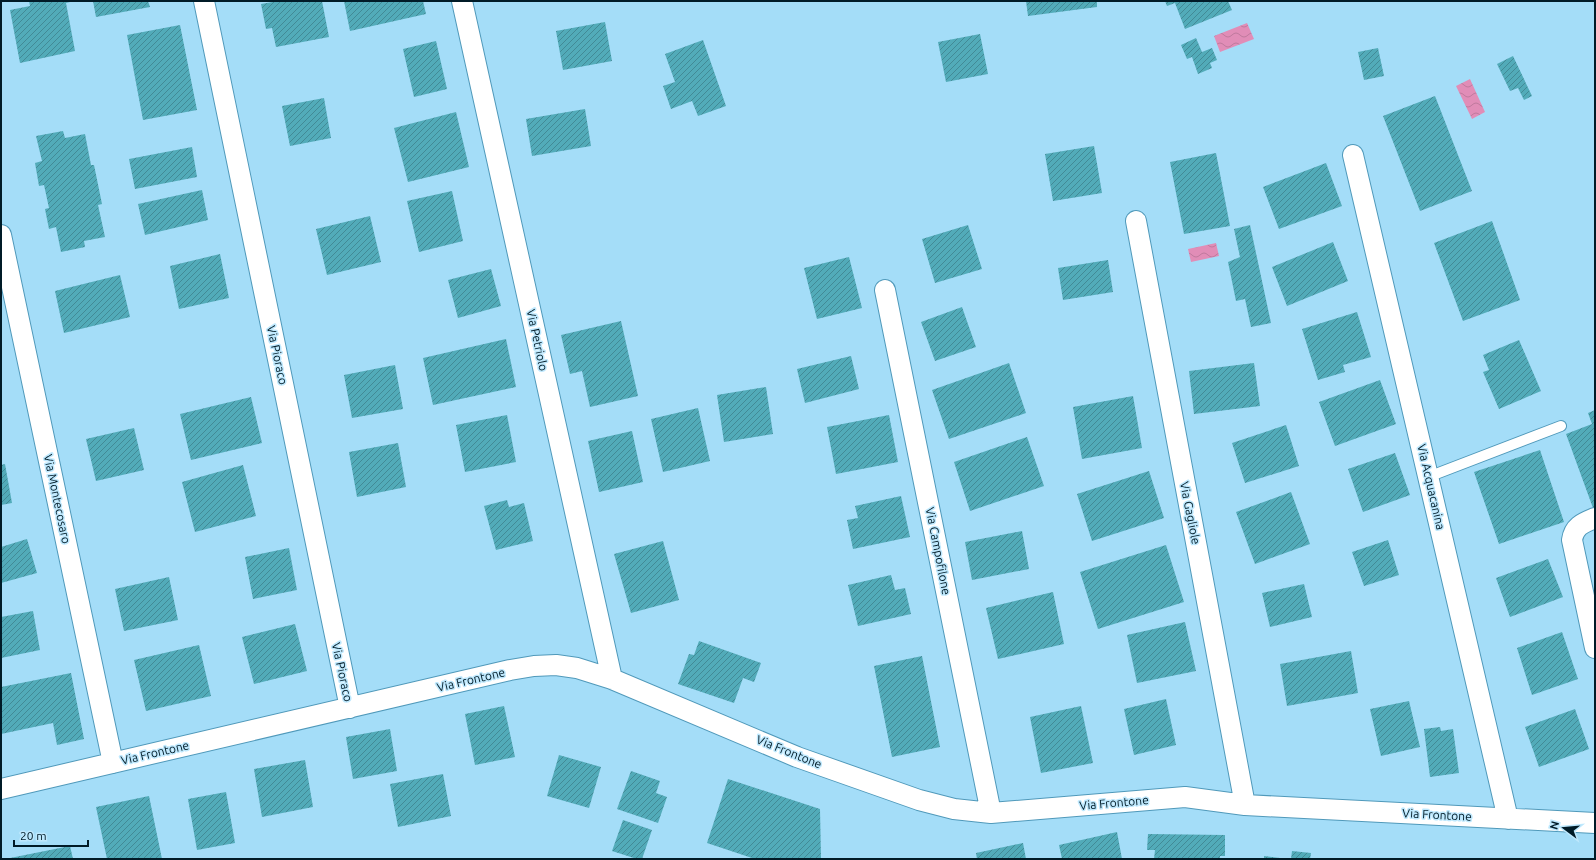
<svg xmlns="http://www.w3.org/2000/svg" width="1596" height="860" font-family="Ubuntu,sans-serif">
<defs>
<pattern id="water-waves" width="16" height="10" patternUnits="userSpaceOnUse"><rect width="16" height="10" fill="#e18db7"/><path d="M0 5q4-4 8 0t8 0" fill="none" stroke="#bf799d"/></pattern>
<pattern id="building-hatch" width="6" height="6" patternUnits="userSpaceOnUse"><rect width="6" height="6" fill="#52abb9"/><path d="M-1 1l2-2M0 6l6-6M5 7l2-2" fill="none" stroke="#428a96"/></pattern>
</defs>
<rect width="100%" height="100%" fill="#a4ddf8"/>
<!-- water -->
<path fill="url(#water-waves)" d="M1247,23l7,16 -34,13 -6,-16z
M1470,79l15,33 -13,7 -16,-33z
M1216,243l3,13 -28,6 -3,-13z"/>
<!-- building -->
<path fill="url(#building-hatch)" d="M29,1h45l-8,2 9,48 -55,12 -10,-53 20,-4z
M93,1h55l2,6 -54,10z
M278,1h44l7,36 -53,10 -4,-19 -6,1 -5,-25z
M344,1h79l3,13 -76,17z
M1026,1h71v6l-69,9z
M1165,1h63l4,9 -47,19 -10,-26 -8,3z
M605,22l7,39 -49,9 -7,-39z
M180,25l17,85 -54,10 -16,-85z
M980,34l8,40 -42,8 -8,-40z
M1196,38l6,14 10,-4 5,12 -7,3 2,5 -14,6 -6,-17 -5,2 -6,-14z
M703,40l23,66 -28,10 -6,-15 -21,8 -8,-23 12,-4 -10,-28z
M436,41l11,48 -33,8 -11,-48z
M1378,48l6,28 -20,4 -6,-28z
M1513,56l19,40 -8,4 -6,-12 -8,3 -13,-27z
M1435,96l37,95 -52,20 -37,-95z
M324,98l7,40 -41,8 -8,-40z
M585,109l6,37 -59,10 -6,-37z
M456,112l13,55 -61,15 -14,-54z
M63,131l2,7 20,-4 6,31h3l8,39 -4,1 7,32 -21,4 1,6 -24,5 -5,-25 -7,2 -4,-20 4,-1 -5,-23 -5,1 -4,-23 7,-2 -6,-25z
M1094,146l8,47 -49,8 -8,-47z
M192,147l5,30 -62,12 -6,-30z
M1216,153l14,73 -46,8 -14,-72z
M1326,163l16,43 -63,23 -16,-42z
M202,190l6,30 -63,15 -7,-31z
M452,191l11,50 -44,11 -12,-51z
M370,216l11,46 -54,13 -11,-46z
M1492,221l28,79 -57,21 -29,-78z
M968,225l14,44 -47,14 -13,-44z
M1250,225l21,98 -20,4 -6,-28 -9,2 -8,-39 12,-5 -6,-28z
M1333,242l15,39 -61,25 -15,-39z
M220,254l9,44 -50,11 -9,-43z
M849,257l13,51 -45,11 -13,-51z
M1108,260l5,32 -50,8 -5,-32z
M491,269l10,37 -43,12 -10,-38z
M120,275l10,42 -66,16 -9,-42z
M962,307l14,40 -41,14 -14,-39z
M1357,312l14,45 -28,8 2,7 -27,8 -16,-51z
M621,321l17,75 -48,11 -8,-36 -12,3 -9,-39z
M506,339l10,48 -83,18 -10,-47z
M1519,340l22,51 -42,18 -16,-37 6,-2 -6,-15z
M851,356l8,33 -54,14 -8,-34z
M1009,363l17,50 -77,26 -17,-49z
M1254,363l6,43 -66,8 -5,-43z
M395,365l8,44 -51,9 -8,-43z
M1380,380l16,44 -61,22 -16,-44z
M766,387l7,47 -49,8 -7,-47z
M1133,396l9,52 -60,11 -9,-52z
M251,397l11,46 -71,17 -11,-46z
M698,408l12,53 -47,11 -12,-53z
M1595,410v97l-2,1 -27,-74 26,-10 -4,-11z
M507,415l9,47 -51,10 -9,-47z
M889,415l9,47 -62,12 -9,-47z
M1286,425l13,41 -54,17 -13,-40z
M134,428l10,42 -48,11 -10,-42z
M632,431l11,51 -44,10 -11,-51z
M1027,437l17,49 -74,25 -16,-49z
M398,443l8,44 -49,10 -8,-45z
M1540,450l24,72 -65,22 -25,-72z
M1395,453l15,42 -47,17 -15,-43z
M5,464l7,39 -11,2v-40z
M243,465l13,51 -61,16 -13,-50z
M1149,471l15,47 -72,23 -15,-47z
M1291,492l19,52 -55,20 -19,-52z
M901,496l9,41 -57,12 -6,-29 11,-2 -3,-12z
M507,500l2,7 15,-4 9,38 -37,9 -12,-44z
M1022,531l7,38 -57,11 -7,-38z
M27,539l10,34 -36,10v-36z
M1388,540l11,35 -35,11 -12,-34z
M663,541l16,59 -48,13 -17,-59z
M1166,545l18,57 -86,27 -18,-57z
M289,548l8,42 -44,9 -8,-42z
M1548,559l15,38 -53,20 -14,-39z
M891,575l4,15 10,-2 6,26 -53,12 -10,-41z
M169,577l9,43 -54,11 -9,-42z
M1304,584l8,33 -42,10 -8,-34z
M1053,592l11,52 -66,15 -12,-51z
M33,611l7,39 -39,8v-41z
M1185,622l11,49 -59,12 -10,-48z
M295,624l12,47 -53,13 -12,-47z
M1562,632l16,47 -46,16 -15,-47z
M699,641l62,22 -7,19 -11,-4 -9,25 -56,-19 11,-30 5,1z
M199,645l12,51 -65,15 -12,-51z
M1351,651l7,42 -71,13 -7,-42z
M922,656l18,91 -48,10 -18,-91z
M71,673l13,66 -27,6 -4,-22 -52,11v-47z
M1166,699l10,46 -42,10 -10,-46z
M1409,701l11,46 -39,9 -11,-47z
M504,706l11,51 -40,8 -10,-51z
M1081,706l12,57 -52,10 -11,-56z
M1575,709l14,40 -50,18 -14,-40z
M1440,727l1,4 12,-2 6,44 -29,4 -6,-48z
M390,729l7,42 -44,8 -7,-42z
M559,755l42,12 -12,41 -42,-12z
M305,760l8,47 -51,10 -8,-48z
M631,771l29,10 -4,12 11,4 -9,26 -41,-14z
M443,774l8,42 -53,11 -8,-43z
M728,779l92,30 1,50h-66l-48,-16z
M226,792l9,51 -38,7 -9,-51z
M149,796l13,63h-55l-11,-52z
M623,820l29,10 -10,29h-5l-25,-8z
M1117,832l5,27h-60l-3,-14z
M1148,834l77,1v21h-5v3h-66l1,-9h-8z
M1023,843l3,16h-49l-1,-6z
M70,846l3,13h-63v-1z
M1292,851l19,2 -1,6h-19z
M1264,856l16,2v1h-16z"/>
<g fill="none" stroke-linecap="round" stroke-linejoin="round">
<defs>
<path id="lane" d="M1428,477l133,-51"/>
<path id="street" d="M204,1l146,707
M462,1l150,678
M1353,155l155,664
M1136,221l109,584
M1,235l112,528
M885,290l106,523
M1595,518c-12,5 -21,8 -23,22l23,108
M1,789l509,-119 24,-4 22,-1 21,3 35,11 185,78 122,43 35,9 37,4 194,-16 60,8 350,18"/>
</defs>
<!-- lane casing -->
<use href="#lane" stroke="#5099ba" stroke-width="12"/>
<!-- street casing -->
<use href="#street" stroke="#5099ba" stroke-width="22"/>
<!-- lane -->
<use href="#lane" stroke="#fff" stroke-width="10"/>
<!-- street -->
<use href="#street" stroke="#fff" stroke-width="20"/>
</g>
<g text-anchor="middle" stroke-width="3" stroke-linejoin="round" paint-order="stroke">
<!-- street labels -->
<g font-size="12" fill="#001b27" stroke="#bee8fd">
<text transform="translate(537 340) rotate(78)" y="4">Via Petriolo</text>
<text transform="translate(277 355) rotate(78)" y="4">Via Pioraco</text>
<text transform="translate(1431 487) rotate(77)" y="4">Via Acquacanina</text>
<text transform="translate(57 499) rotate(78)" y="4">Via Montecosaro</text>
<text transform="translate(1190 513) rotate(79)" y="4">Via Gagliole</text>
<text transform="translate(938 551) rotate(79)" y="4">Via Campofilone</text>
<text transform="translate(342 672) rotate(78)" y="4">Via Pioraco</text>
<text transform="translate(471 680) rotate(-13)" y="4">Via Frontone</text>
<text transform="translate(789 752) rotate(22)" y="4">Via Frontone</text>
<text transform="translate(155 753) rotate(-13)" y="4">Via Frontone</text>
<text transform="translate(1114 803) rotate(-5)" y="4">Via Frontone</text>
<text transform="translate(1437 815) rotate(3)" y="4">Via Frontone</text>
</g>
</g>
<!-- border -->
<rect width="1596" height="860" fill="none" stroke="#001b27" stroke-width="4"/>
<!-- north arrow -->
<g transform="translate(1564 828) rotate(286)" stroke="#bee8fd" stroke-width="3" paint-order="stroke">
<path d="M0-3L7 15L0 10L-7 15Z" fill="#001b27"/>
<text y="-6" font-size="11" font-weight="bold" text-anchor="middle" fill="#001b27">N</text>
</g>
<!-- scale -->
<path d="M14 840v6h74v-6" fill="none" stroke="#001b27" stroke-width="2"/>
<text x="20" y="840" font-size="12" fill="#001b27" stroke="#bee8fd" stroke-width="3" paint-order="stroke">20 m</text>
</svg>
